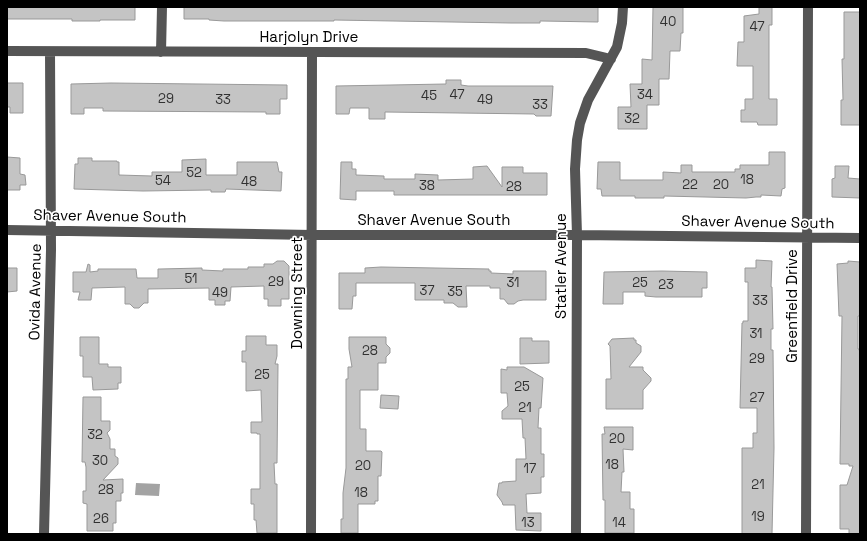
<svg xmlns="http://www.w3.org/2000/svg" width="867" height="541" font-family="'Space Grotesk',sans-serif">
<rect width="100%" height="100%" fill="#fff"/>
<!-- water -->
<path fill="#a3a3a3" d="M136,483l24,1 -1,12 -24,-1z"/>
<!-- building -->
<path fill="#c4c4c4" stroke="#999" d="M7,7h128v13h-35v1h-28v-2h-65z
M184,7h414v15l-56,-1h-2v2h-29l-177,-3v1h-110l-15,-1v-1h-25z
M653,7h30v26h-2l-1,18h-10l-1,28h-10v26h-12v24h-29v-22h13l-1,-23h12v-25l10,1z
M759,7h13v18h-3v74h8v26h-19l-1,-3h-16v-12h4v-11h8v-33h-16l1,-24h6v-26l15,-2z
M844,12h16v113h-19v-25h2l-1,-41h2z
M446,80h15v5l7,1h85l-2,30h-15l-2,-2 -149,-2v7h-16v-11h-19l-1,6h-13v-28l110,-2z
M7,83h16v30h-13v-6h-3z
M111,83l176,2v14h-7v15h-14v-2l-163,-1v-3h-19v6h-13v-30z
M769,152h16v36l-3,1 -1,7 -20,-1v2h-5l-10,1 -82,-2v2h-29v-2h-33l-1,-7h-4l1,-27h22v18h43v-8l18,1v-8h11v7h43v-3h5v-4h29z
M7,157l13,1v16l5,1 1,10h-6v5h-13z
M78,158h14v3h25v1h2v13l33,1v-4h30v-12l24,-1v16h31v-13h40l2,10h3l-1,19 -55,-2 -1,3h-14v-2l-68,1 -69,-2 1,-25h3z
M341,162h11v7h4v6l28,1v3h31v-5l23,1v5l35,-1v-12l14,-1 15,21v-20h21v6h24v22h-153v-4h-38v9l-16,-1z
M835,166h14l-1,12 12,1v19l-28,-1v-18l3,-1z
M756,260l16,1 -1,26h1l1,42h-2v21h2l1,98 -2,86h-30v-86h11v-15h4v-25h-17l2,-85h1v-2h5v-39h-3v-14h11z
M277,261h7l5,5v33h-8v7h-13v-7h-4v-13l-33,1 -1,14h-5v4h-10v-5h-6v-12l-61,1v14h-4l-5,5h-5l-4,-4h-5v-17l-33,1 -1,12h-13l2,-8h-7v-20h13l2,-8 2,1v7l8,-1v-2h38l1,9h21v-9h2l42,-1v2l21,1v-2h25v-2h16v-3h9z
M848,261l12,1v54h-2v33h1l1,4v181h-11v-5h-9v-44h7l6,-19h-4v-2h-9l2,-148h-3l-2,-52 11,-1z
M381,267l108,2v2h2v2l22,1v-3h33v29h-23l-5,1 -4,3h-6l-4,-5h-4v-11h-10v-2h-24l1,21h-9l-5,-4h-9v-3h-29v-17h-59v13h-3l-1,13h-13v-36h26v-5z
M7,268h10v23l-10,1z
M662,271l45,1v16h-5v9h-46l-11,-1v-4h-22v12h-20l1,-32z
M246,336h20v9h11v11l-2,8h3l-1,99h-3l1,21h2v49h-20l-1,-13h-2v-16h-3v-15h9v-55h-3v-1h-6v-11h11l-1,-32 -15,1v-29h-4v-11h4z
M80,337h19v27h9v3h13v16h-3v6l-25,1 -1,-13h-9v-21h-3z
M349,337h37v7l4,4v5l-4,4v6h-8v27h-18v39h6v22h15l1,1 -1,24h-3v25h-3v3h-17v29h-17v-14h2v-26l3,-25v-89h2v-12h4l-3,-18z
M520,338h12v3h17v22l-29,1z
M634,338v2h2v3l5,3v6l-12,15h14v3l8,8v3l-8,9v19h-37v-30h5l-1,-33 -2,-2 4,-5z
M507,367h17l19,11 -2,30h-2l-1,20h3v26h3v23h-3v16l-15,1 1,19h14v18l-25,-1 -1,-25h-12l-1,-3 -5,-7 2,-12h3v-1l14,-1v-22h10l-1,-21h-2l-1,-19h-20v-8l6,-5 -1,-13h-6v-24l6,1z
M381,395l18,1 -1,13 -18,-1z
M83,397h18v24h9v9l-3,3 3,6v10h5v7l3,2v6l-15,16 20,-1v14h-2v8h-5v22h-3v8h-26v-27l-4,-1v-12h3v-24l-1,-5h-3z
M604,427h29v23l-10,-1 1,23h-2l-1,20h9v17h4v24h-29v-33h-2l-1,-66h3z"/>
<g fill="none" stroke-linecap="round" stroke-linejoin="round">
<!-- minor -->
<path stroke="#555" stroke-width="10" d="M7,51l579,2 25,6
M161,52l1,-45
M7,230l305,5h265l283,3
M44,534l7,-284 -1,-198
M311,534l1,-482
M576,534l1,-299 -2,-66 2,-29 3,-17 8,-23 29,-53 5,-24 1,-16
M806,534l2,-527"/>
</g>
<g text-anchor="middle" stroke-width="3.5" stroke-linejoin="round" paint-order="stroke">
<!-- number labels -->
<g font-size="13" fill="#313131">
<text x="668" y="26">40</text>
<text x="757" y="31">47</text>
<text x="457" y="99">47</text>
<text x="645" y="99">34</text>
<text x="429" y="100">45</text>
<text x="166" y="103">29</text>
<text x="223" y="104">33</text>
<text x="485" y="104">49</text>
<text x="540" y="109">33</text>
<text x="632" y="123">32</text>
<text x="194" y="177">52</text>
<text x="747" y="184">18</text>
<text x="163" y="185">54</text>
<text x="249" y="186">48</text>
<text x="690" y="189">22</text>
<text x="721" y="189">20</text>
<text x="427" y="190">38</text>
<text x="514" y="191">28</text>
<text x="191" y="283">51</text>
<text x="276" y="286">29</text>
<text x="513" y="287">31</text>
<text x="640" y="287">25</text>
<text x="666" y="289">23</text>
<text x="427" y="295">37</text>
<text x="455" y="296">35</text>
<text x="220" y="297">49</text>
<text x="760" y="305">33</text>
<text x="756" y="338">31</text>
<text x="370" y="355">28</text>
<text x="757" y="363">29</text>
<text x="262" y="379">25</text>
<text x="522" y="391">25</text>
<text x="757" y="402">27</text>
<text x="525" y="412">21</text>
<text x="95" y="439">32</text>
<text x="617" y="443">20</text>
<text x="100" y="465">30</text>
<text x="612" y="469">18</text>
<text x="363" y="470">20</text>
<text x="530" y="473">17</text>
<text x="758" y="489">21</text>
<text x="106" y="494">28</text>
<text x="361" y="497">18</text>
<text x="758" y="521">19</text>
<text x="101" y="523">26</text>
<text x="528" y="527">13</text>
<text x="619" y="527">14</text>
</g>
<!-- street labels -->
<g font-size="15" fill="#000" stroke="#fff">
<text x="309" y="42">Harjolyn Drive</text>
<text transform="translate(110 216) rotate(1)" y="5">Shaver Avenue South</text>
<text x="434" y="225">Shaver Avenue South</text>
<text transform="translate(758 222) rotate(1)" y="5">Shaver Avenue South</text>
<text transform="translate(561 266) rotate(-90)" y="5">Statler Avenue</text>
<text transform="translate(35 292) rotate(-89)" y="5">Ovida Avenue</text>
<text transform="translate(297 293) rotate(-90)" y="5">Downing Street</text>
<text transform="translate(792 306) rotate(-90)" y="5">Greenfield Drive</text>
</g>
</g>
<!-- border -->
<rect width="867" height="541" fill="none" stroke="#000000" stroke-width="16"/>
</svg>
